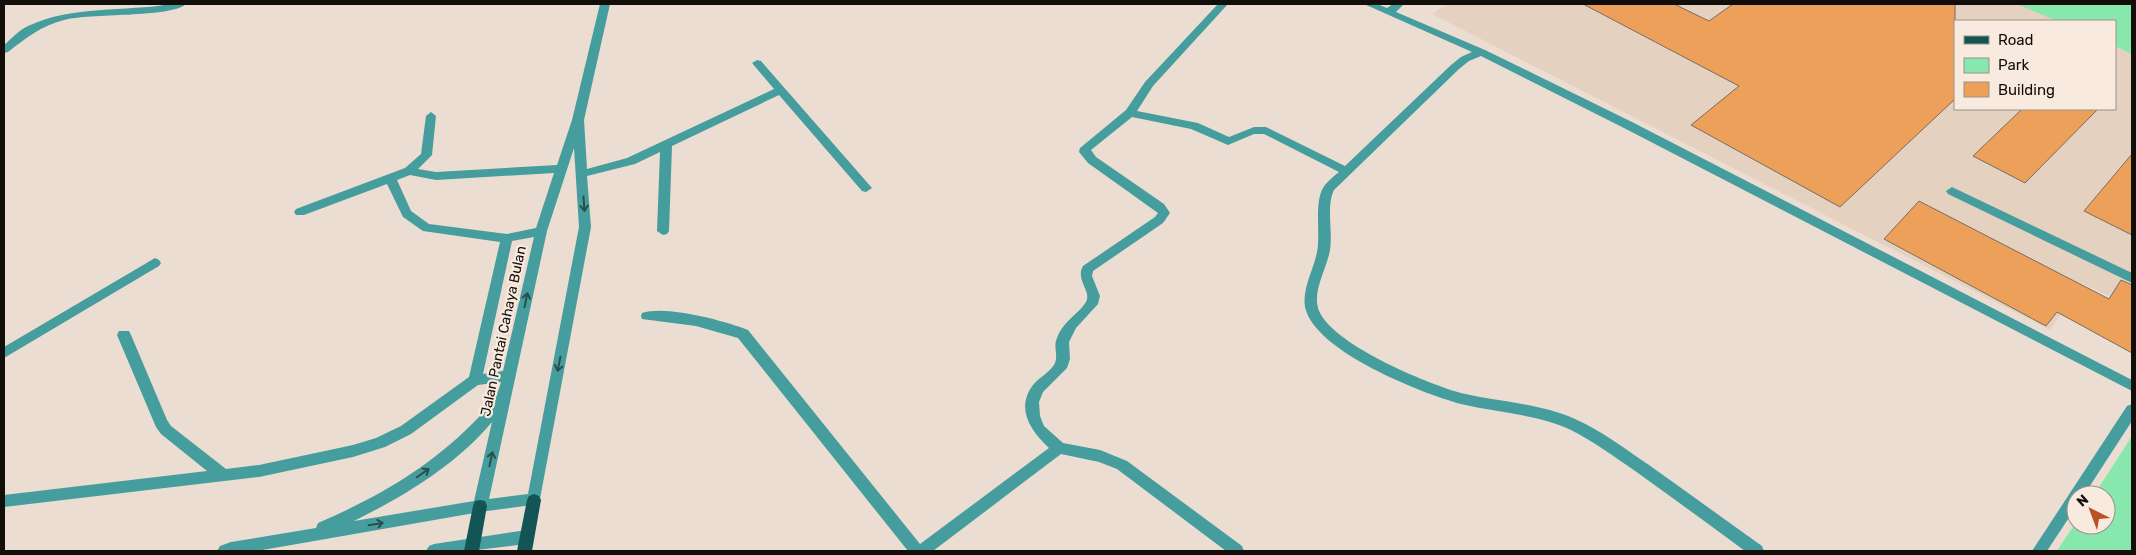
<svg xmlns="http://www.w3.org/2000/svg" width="2136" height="555" font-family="Rubik,sans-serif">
<rect width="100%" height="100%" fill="#ebddd2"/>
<!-- built -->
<path fill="#e5d1c0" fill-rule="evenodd" d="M1447,4h685v303l-51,-24 -31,47 -618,-316zM1955,21h160v88h-160z"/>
<!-- green -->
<path fill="#88e7ad" d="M2017,4h115v50l-17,-8v-25h-58z
M2132,436v115h-75l19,-29v3h30v-30h-12z"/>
<!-- building -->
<path fill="#eca059" stroke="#786c62" d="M1583,4h91l35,17 24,-17h222v95l-115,108 -149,-82 48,-39z
M2022,109h76l-73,74 -52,-27z
M2132,154v81l-48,-24z
M1919,201l190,98 12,-19 11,5v68l-75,-41 -11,14 -162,-87z"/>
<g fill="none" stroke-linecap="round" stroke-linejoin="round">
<!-- minor -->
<path fill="#469d9d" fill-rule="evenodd" d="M172,4h14c-15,14 -97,9 -122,16 -23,6 -38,18 -56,32l-4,1v-8c7,-6 15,-15 24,-19 46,-21 95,-14 144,-22z
M600,4h10l-26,116 3,49 40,-11 147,-69 -22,-26 5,-3 4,1 111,127 -6,4 -4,-1 -83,-96 -107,51 -3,85 -2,3 -4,1 -6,-4 3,-79 -25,12 -48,12 4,51 -52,277 -59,8 -223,39h-40l3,-5 11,-4 85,-14 2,-5c56,-24 109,-54 153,-98 13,-13 26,-25 30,-43l-23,3 -67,49 -26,13 -32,10 -94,20 -255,30v-12l203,-24 -46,-37 -5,-7 -39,-92 2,-4h10l2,4 36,85 4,6 55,43 33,-4 94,-20 23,-7 25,-12 68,-49 31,-135 -77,-11 -20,-14 -16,-33 -83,31h-8l-2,-3 2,-3 109,-41 16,-14 5,-38 5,-4 5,4 -4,39 -14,14 18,3 121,-7 15,-45zM574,148l5,79 -51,267 -39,5 58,-268zM554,173l-18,55 -29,6 -78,-10 -18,-13 -14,-31 13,-5 26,5zM534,237l-31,134 -20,3 29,-133zM492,422l-18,79 -120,20c50,-25 101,-55 138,-99z
M1218,4h10l-75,82 -16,25 61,12 31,14 25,-10h12l79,39 106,-101 10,-8 11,-5 -108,-48h13l10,4 6,-4h11l-8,8 89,38 147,72 500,258v11l-508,-263 -143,-72 -12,5 -10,8 -125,121c-8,16 -1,41 -4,60 -3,18 -17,39 -12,58 10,35 110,76 143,85 38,9 78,10 114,26 27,12 50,30 74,46 38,27 75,54 113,81l2,5h-19c-35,-26 -71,-52 -107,-78 -22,-15 -43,-31 -67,-43 -34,-16 -73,-17 -110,-26 -40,-11 -147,-53 -156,-97 -3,-19 9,-38 12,-55 4,-20 -4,-52 8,-67 4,-5 9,-9 14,-13l-75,-38h-10l-26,11 -37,-16 -59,-12 -41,33 5,7 68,47 6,9 -7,10 -70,48 -1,5 8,20 -2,8 -22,24 -7,14 1,17 -3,9 -24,24 -4,10 1,14 4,10 19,17 37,7 27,11 115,85 2,5h-18l-109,-82 -18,-7 -38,-8 -128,97h-25l-170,-213 -42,-12 -54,-7 -1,-3 1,-3c24,-8 83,8 106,17l172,214 129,-96c-18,-17 -34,-39 -16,-63 6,-8 18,-13 22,-22 3,-7 -1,-15 1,-22 6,-20 22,-26 30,-39 6,-11 -11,-22 -3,-36l72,-49 3,-4 -70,-50 -9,-11 1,-4 46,-38 19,-28z
M1952,187l180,86v10l-184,-89 -2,-3z
M155,258l4,2 2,3 -2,3 -155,92v-11z
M2132,404v17l-48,74h-8v12l-29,44h-15l95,-145z
M527,530l5,2 2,5 -2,5 -5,2 -58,7h-43l3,-5 5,-2z"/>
<!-- major -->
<path fill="#135555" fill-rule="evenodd" d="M534,494l5,2 2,4 -9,51h-15l10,-51 2,-4z
M480,500l5,1 2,5 -8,45h-15l9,-45 2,-5z"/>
</g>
<!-- one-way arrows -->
<defs><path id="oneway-shaft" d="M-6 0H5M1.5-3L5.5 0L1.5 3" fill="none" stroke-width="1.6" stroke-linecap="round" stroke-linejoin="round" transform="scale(1.25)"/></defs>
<g stroke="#294e4c">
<use href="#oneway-shaft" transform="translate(584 204) rotate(86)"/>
<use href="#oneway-shaft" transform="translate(526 300) rotate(-78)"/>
<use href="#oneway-shaft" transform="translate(559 364) rotate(101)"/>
<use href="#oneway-shaft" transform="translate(491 459) rotate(-78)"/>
<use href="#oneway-shaft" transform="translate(423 473) rotate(-35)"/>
<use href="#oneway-shaft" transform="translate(376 524) rotate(-10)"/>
</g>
<g text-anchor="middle" stroke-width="4.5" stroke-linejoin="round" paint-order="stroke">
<!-- street labels -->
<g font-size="14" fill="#120e0a" stroke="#f8eadf">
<text transform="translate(503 331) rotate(-78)" y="5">Jalan Pantai Cahaya Bulan</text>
</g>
</g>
<!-- border -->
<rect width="2136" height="555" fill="none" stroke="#120e0a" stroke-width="10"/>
<!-- legend -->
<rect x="1954" y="20" width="162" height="90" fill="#f8eadf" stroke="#9c928a"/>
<rect x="1964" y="36" width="25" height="8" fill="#135555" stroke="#9c928a"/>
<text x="1998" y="45" font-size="15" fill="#120e0a">Road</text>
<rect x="1964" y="58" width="25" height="15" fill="#88e7ad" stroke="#9c928a"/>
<text x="1998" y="70" font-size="15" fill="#120e0a">Park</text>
<rect x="1964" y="82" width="25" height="15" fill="#eca059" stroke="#9c928a"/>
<text x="1998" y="95" font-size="15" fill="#120e0a">Building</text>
<!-- north arrow -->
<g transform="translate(2091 510) rotate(318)"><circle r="24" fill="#f8eadf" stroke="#9c928a"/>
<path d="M0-4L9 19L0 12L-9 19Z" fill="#b85223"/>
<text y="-8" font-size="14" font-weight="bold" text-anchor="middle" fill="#120e0a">N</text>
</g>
</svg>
